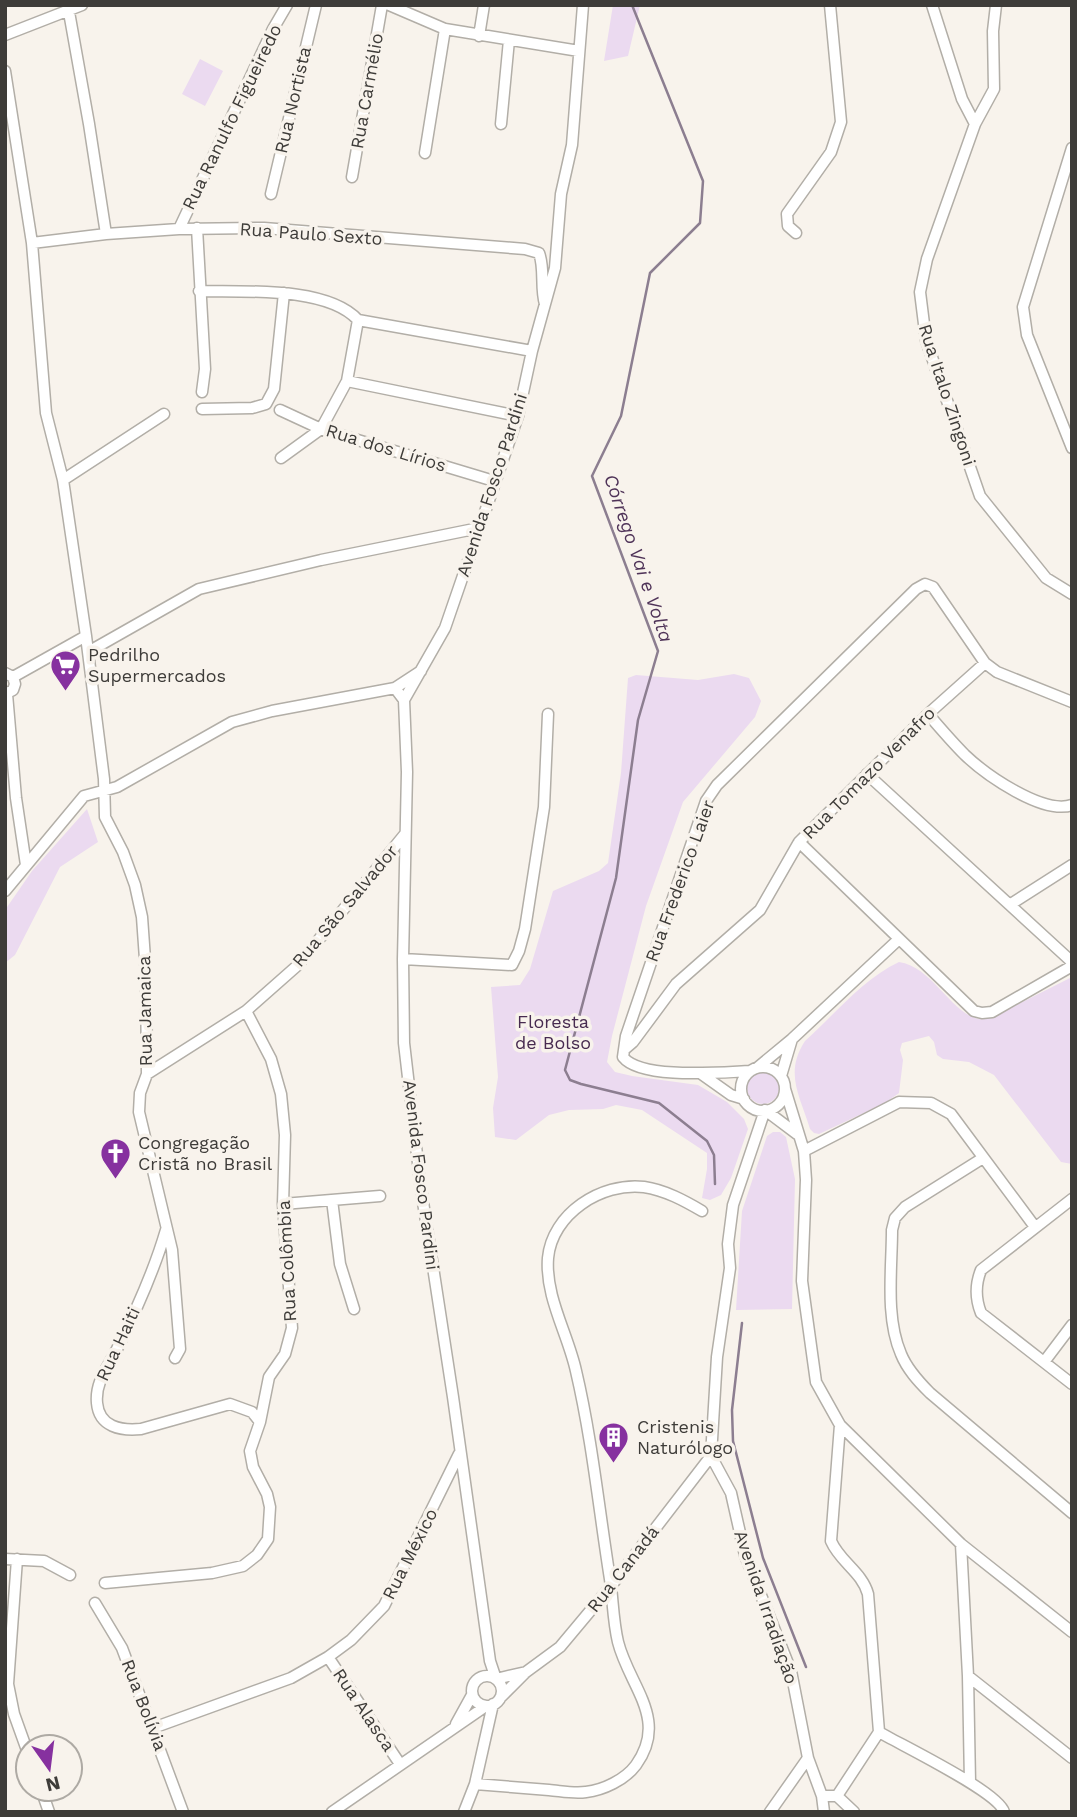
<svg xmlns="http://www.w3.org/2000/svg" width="1077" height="1817" font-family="'Work Sans',sans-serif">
<rect width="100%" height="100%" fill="#f8f3ec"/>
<!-- green -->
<path fill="#ebdaf0" d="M613,5h27l-12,51 -24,5z
M200,59l23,12 -18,35 -23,-12z
M734,674l15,4 12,23 -6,16 -72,85 -37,104 -34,130 -5,26 8,10 17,4 66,9 29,17 17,17 4,10 -17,49 -10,17 -11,5 -8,-2 5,-29v-16l-65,-43 -26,-5 -13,4 -34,1 -20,5 -33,25 -21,-3 -2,-29 5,-31 -7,-90 29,-2 10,-16 23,-78 46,-20 9,-8 13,-90 7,-95 8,-3 62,5z
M87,809l11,33 -38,25 -45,88 -10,8v-53l27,-39z
M899,962c34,5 52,52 80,57 5,1 11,-1 16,-3l77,-39v187l-11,-2 -67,-87 -25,-13 -26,-3 -6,-4 -3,-13 -5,-6 -27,7 -2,7 3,10 -4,33 -14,10 -66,31 -5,-1 -4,-4c-10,-33 -26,-56 -5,-88 30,-27 58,-62 94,-79z
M747 1088a16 16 0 1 1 32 0a16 16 0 1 1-32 0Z
M773,1132h7l6,5 9,42 -3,130 -56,1 6,-99 25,-75z"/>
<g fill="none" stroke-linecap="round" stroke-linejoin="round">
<!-- stream -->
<path stroke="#8c7e90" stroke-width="2.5" d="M632,5l71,176 -3,42 -50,50 -29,143 -29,60 66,175 -20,69 -22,158 -51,192 5,10 11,4 78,19 48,38 7,14 1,29
M742,1323l-10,87 1,31 30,117 43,109"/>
<defs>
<path id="minor" d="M389,5l56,24 134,22
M932,5l30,94 13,25
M996,5l-3,26 1,58 -19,35 -48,135 -7,33 6,48 54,156 66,82 26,16
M69,12l20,112 17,110
M5,35l77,-30
M479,36l5,-31
M5,71l27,172 14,170 17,67 23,156 18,143 1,38 18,35 12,33 7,32 4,56 1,101 -7,19 -1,19 33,138 8,99 -5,9
M501,124l8,-84
M1072,148l-49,159 4,28 45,113
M425,153l20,-124
M352,177l30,-172
M271,194l45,-189
M197,228l8,141 -3,23
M179,229l94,-200 14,-24
M796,233l-8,-7 -1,-12 44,-62 10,-30 -11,-117
M32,243l74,-9 73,-5 85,-1 261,21 14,4c6,16 1,34 6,51
M199,291c44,1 128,-5 159,29l174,31
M347,381l171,35
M202,409l50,-1 14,-4 8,-15 10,-96
M280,410l41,19 173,52
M281,458l40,-29 26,-48 11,-61
M63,480l101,-66
M88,652l111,-63 122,-29 158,-32
M5,673l8,4 2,7 -2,6 -8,4
M13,677l73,-41
M395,688l9,12 3,72 -4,187 1,84 17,146 32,208 37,264 6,18 30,-7
M7,694l9,104 10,67
M404,700l41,-72 73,-212 14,-65 23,-83 6,-74 11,-49 11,-140
M928,714c12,14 24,28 37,41 21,20 78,60 107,50
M867,774l205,188
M799,842l175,169 8,2 10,-1 80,-46
M5,891l79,-95 33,-9 115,-65 40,-11 123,-23 26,-17
M1011,904l61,-39
M403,959l109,6 7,-14 6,-22 19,-122 4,-93
M626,1048l7,-6 43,-58 84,-74 39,-68 129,-128 57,-51
M741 1089a22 22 0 1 1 44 0a22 22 0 1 1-44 0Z
M757,1068l35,-29 107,-100
M750,1071c-27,1 -109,9 -127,-14l3,-21 80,-235 11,-16 199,-196 9,-5 8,3 52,76 12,9 75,30
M700,1073l31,22 13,4
M147,1074l99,-63 52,-46 107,-131
M781,1076l11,-37
M785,1089l19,62 2,29 -4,101 14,101 24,43 -9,116c9,21 31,31 37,53l11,138c22,13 120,60 125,80
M797,1134l-32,-24 -32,95 -5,39 2,24 -13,89 -6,99 20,37 14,62 46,116 17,87 14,38
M804,1151l95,-49 32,1 20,11 84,113
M983,1158l-78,49 -10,11 -3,12c0,39 -7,87 9,124 6,15 17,27 29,39l142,120
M1072,1199l-91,71c-6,15 -6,28 0,43l91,71
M332,1200l8,64 14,45
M283,1204l97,-8
M166,1230c-12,41 -30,81 -49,119 -9,18 -22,33 -20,54 2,24 24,28 44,26l89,-25 22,8 8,10
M1044,1362l28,-37
M840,1425l121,119 111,88
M961,1544l7,132 2,106
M5,1559l39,2 26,14
M17,1559l-9,125 6,30 14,39
M105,1583l107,-10 31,-7 14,-11 11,-16 2,-32 -3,-13 -14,-27 -3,-16 10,-29 9,-45 16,-23 7,-26 -9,-124 2,-69 -4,-41 -10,-35 -25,-48
M95,1603l27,45 61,164
M328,1657l72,107
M968,1676l104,82
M472 1691a15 15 0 1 1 30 0a15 15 0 1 1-30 0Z
M500,1698l26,-26 34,-25 51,-61 100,-130
M456,1724l16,-29
M153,1728l138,-50 37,-21 23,-17 33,-34 75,-152
M475,1784c25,2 50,4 74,6 12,1 25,4 37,2 17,-2 39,-12 50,-27 33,-46 -7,-79 -18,-123 -5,-21 -5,-42 -8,-63 -11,-69 -18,-140 -34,-208 -8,-37 -31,-74 -28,-113 4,-44 53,-76 96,-71 21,3 41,14 58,24
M41,1789l8,23
M837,1796l42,-64
M332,1812l154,-106
M464,1812l11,-28 18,-80
M770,1812l38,-54
M824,1812l-2,-16h15l17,16"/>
</defs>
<!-- minor casing -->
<use href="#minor" stroke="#b2aea7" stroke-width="13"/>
<!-- minor -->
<use href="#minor" stroke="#fff" stroke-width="10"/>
</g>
<!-- icons -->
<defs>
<symbol id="supermarket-pin" viewBox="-11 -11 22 30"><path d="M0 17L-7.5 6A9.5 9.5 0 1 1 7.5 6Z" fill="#86319f" stroke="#f8f3ec"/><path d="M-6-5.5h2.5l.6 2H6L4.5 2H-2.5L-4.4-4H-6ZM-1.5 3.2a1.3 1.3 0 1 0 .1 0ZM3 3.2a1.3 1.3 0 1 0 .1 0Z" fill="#fff"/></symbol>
<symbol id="church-pin" viewBox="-11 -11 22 30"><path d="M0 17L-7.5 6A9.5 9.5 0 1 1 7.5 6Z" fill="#86319f" stroke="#f8f3ec"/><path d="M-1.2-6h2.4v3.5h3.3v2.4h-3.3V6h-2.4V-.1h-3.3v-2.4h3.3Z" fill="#fff"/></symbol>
<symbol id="building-pin" viewBox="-11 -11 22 30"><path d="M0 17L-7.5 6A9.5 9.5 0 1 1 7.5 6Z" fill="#86319f" stroke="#f8f3ec"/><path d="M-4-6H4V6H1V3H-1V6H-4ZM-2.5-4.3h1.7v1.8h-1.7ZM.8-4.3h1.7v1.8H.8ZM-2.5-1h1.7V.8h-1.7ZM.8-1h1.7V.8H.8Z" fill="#fff"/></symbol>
</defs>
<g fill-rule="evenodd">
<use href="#supermarket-pin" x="48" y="648" width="35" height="47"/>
<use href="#church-pin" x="98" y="1136" width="35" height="47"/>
<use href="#building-pin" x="596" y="1420" width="35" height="47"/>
</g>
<g text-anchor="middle" stroke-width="7" stroke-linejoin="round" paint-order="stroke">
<!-- street labels -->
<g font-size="18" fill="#3e3c39" stroke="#f8f3ec">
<text transform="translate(367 91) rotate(-80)" y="6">Rua Carmélio</text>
<text transform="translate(293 100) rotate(-77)" y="6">Rua Nortista</text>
<text transform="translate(232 117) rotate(-64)" y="6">Rua Ranulfo Figueiredo</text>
<text transform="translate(311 234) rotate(4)" y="6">Rua Paulo Sexto</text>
<text transform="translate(947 395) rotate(72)" y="6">Rua Italo Zingoni</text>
<text transform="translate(386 448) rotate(17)" y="6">Rua dos Lírios</text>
<text transform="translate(492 485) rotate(-72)" y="6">Avenida Fosco Pardini</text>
<text transform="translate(869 773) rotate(-45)" y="6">Rua Tomazo Venafro</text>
<text transform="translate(680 881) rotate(-70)" y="6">Rua Frederico Laier</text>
<text transform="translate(345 906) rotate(-50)" y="6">Rua São Salvador</text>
<text transform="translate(145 1011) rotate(-91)" y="6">Rua Jamaica</text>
<text transform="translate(421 1175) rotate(83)" y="6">Avenida Fosco Pardini</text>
<text transform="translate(287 1261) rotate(-93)" y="6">Rua Colômbia</text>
<text transform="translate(118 1344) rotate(-65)" y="6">Rua Haiti</text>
<text transform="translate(410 1554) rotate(-63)" y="6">Rua México</text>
<text transform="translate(623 1569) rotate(-52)" y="6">Rua Canadá</text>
<text transform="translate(766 1607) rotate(71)" y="6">Avenida Irradiação</text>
<text transform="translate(144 1705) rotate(69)" y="6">Rua Bolívia</text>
<text transform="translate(364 1710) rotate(56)" y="6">Rua Alasca</text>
</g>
<!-- poi labels -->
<g font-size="18" fill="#3e3c39" stroke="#f8f3ec" text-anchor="start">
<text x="88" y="661">Pedrilho<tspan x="88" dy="21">Supermercados</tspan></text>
<text x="138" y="1149">Congregação<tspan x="138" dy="21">Cristã no Brasil</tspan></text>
<text x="637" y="1433">Cristenis<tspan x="637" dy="21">Naturólogo</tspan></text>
</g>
<!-- park labels -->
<g font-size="18" fill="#472b50" stroke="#f8f3ec">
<text x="553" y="1028">Floresta<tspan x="553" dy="21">de Bolso</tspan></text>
</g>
<!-- water labels -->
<g font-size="19" font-style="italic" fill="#4f3358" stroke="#f8f3ec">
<text transform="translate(639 558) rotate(71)" y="7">Córrego Vai e Volta</text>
</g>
</g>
<!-- border -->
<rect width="1077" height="1817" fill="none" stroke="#3e3c39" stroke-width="14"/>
<!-- north arrow -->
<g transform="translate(49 1768) rotate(166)"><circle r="33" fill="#f8f3ec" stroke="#aeaaa4" stroke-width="2"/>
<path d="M0-5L12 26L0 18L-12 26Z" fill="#86319f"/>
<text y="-10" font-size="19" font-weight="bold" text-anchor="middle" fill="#3e3c39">N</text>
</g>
</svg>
